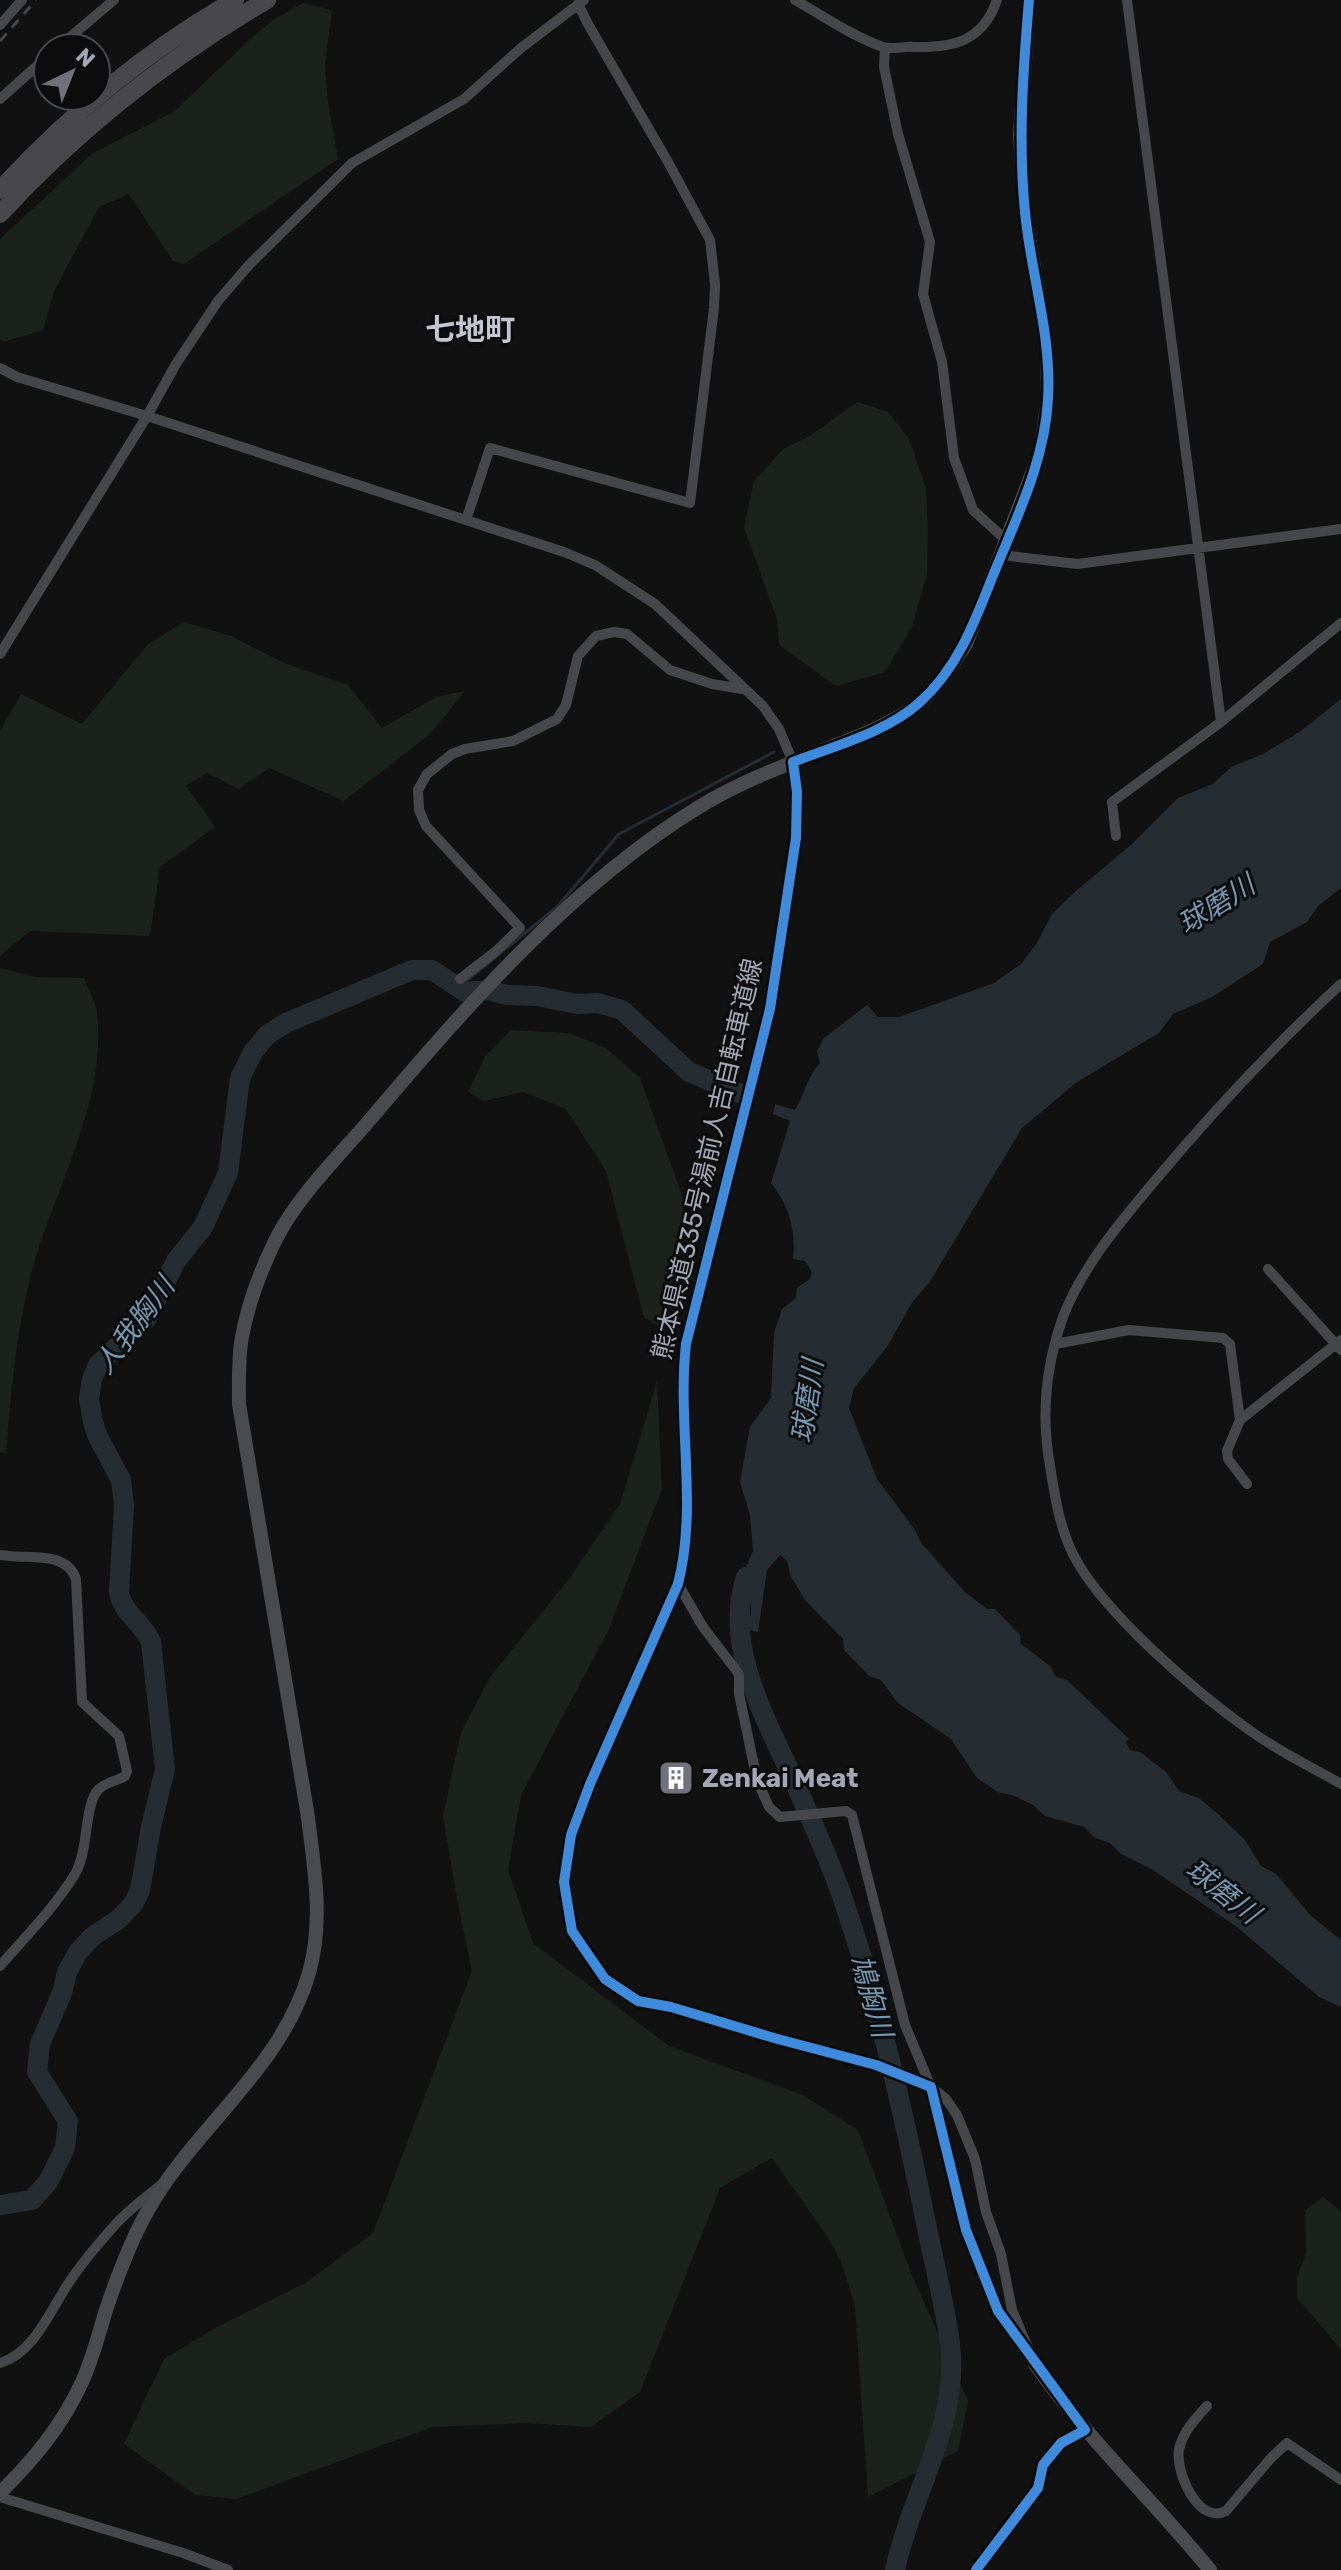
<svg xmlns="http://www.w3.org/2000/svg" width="1341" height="2570" font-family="Rubik,'Noto Sans JP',sans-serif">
<rect width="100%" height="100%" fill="#111112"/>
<!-- green -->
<path fill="#1b221c" d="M303,3l29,7 -7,55 3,37 10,57 -154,105 -11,-3 -44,-67 -30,13 -45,84 -11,39 -39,12 -4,-3v-99l2,-3 91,-84 82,-42 73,-70 25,-21z
M857,402l31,10 21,27 17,50 2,45 -1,40 -15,53 -27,45 -49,14 -57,-41 -2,-26 -33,-91 10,-47 29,-32 27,-13z
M184,622l47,14 51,26 66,23 34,43 54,-31 29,-6 -35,43 -86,67 -75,-33 -30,21 -32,-16 -21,13 29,41 -55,40 -10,69 -120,-5 -30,25v-225l21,-37 61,30 65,-79z
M0,968l35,9 49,1c4,10 11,23 13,34 10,91 -42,174 -65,259 -16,60 -21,120 -26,182l-6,-1z
M511,1030l58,3 37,15 34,30 44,123 -18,129 -22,-12 -38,-147 -40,-62 -42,-17 -40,9 -16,-9 17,-35z
M657,1381l5,108 -54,142 -87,164 -13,75 25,73 136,103 134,49 55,35 53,143 57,128 -10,50 -90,46 -13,-191 -14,-45 -14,-25 -55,-78 -52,30 -80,204 -49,35 -66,-4 -93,4 -196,72 -41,-4 -71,-51 40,-85 53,-32 90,-45 66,-49 99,-262 -14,-67 -15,-88 18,-84 30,-56 78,-97 51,-75z
M1323,2197l18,14v139l-44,-53v-19l9,-25 -1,-43z"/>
<!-- water -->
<path fill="#252d33" d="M1341,699v189l-23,18 -11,16 -37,20 -7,22 -51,33 -39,17 -14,19 -82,49 -55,46 -93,155 -16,18 -26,46 -33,41 -5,20 28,71 38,51 7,14 43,48 22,17h8l25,26 1,9 29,22 6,11 11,3 62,59 -3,3 4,8 10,2 26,20 13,19 20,7 20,17 26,25 16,26 15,8 34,41 31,25v67l-22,-10 -82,-70 -84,-57 -32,-16 -11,-11 -15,-5 -11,-11 -39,-11 -12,-11 -18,-9 -17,-4 -21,-14 -26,-39 -53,-36 -17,-23 -12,-4 -25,-26 -1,-11 -38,-39 -14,-23 -4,-16 -7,-6 -13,15 -9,62 -25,-5 18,-12v-12l-11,-1 5,-33 8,-18 -3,-36 -10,-33 10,-55 21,-29 3,-65 8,-24 14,-11 1,-10 13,-9 2,-7 -7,-11 -12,-2c3,-28 -4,-54 -22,-76l19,-62 -17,-7 2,-10 20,6c10,-17 12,-33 25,-47l-3,-12 7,-13 43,-33 11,12h21l95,-34 27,-19 16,-21 15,-29 25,-24 55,-46 46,-46 35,-14 18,-17 32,-13 38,-23z"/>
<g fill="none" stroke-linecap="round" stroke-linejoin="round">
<!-- stream -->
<path stroke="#252d33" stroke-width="3" d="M458,988l100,-82 61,-72 155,-82"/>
<!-- river -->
<path stroke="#252d33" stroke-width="20" d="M746,1577c-23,70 20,141 47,202 18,40 37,81 51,123 35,103 59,209 81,316 8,41 19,83 25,125 10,81 -39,151 -55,227
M0,2205l32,-5 16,-18 17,-34 3,-27 -31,-49 3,-28 22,-51 5,-21 11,-20 14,-15 27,-18 15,-16 6,-13 11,-63 14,-58 -14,-127c-8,-20 -28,-27 -32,-50l5,-86 -3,-26 -24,-45 -4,-13 -4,-23 3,-20 6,-14 49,-47 29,-57 27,-34 25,-54 12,-95 13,-26 14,-17 19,-12 126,-53h20l33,22 23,-2 19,5 30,1 40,8 21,-1 24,7 67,62 53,22"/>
<!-- street -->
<path stroke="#45474a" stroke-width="10" d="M795,0c28,16 57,36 88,47 9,3 21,-1 31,0 40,1 69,-6 83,-47
M1127,0l94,722
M0,25l22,-25
M57,48l57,-48
M885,48l-1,19 14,67 32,108 -7,52 19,68 12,96 19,52 34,31
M0,99l48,-43
M0,368l17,9 130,39 417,136 31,13 60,39 108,102 16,23 14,33
M466,520l24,-72 200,55 24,-195 1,-24 -5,-44 -42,-78 -80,-138 -10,-20 2,-4
M1002,555l75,9 264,-35
M0,654l147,-238 29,-52 42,-63 31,-36 103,-102 112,-64 57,-51 63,-48
M1116,836l-4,-34 109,-80 120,-99
M460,979l35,-27 25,-24 -94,-102 -7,-16 -1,-20 9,-16 25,-20 13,-5 48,-8 44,-22 9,-14 12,-49 18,-20 18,-4 13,2 43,36 42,14 30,5
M1341,984c-65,60 -126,125 -183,193 -36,43 -75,88 -95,140 -17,48 -22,99 -13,149 5,30 9,60 23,88 28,57 126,141 179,178 28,20 60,35 89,52
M1268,1269l73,81
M1055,1344l74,-14 94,8 7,6 10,76
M1247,1484l-19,-25 -1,-8 13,-31 101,-80
M0,1555c23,5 66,-6 76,24l6,123 37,34 8,35 -2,5c-8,5 -21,7 -27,14 -14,15 -9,61 -23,84 -20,33 -49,62 -75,92
M678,1584l25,43 36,47v20l18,86 12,27 11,10 66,-6 6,4 53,210 26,62 15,12 11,16 18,44 11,53 15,42 11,56 23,54
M0,2363c34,-10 50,-52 68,-79 13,-20 30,-40 46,-58 14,-16 31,-28 47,-41
M1207,2406c-12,13 -24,26 -28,43 -4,23 19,76 47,62l45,-53 16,-15 54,37
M0,2497l183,56 45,17"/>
<!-- secondary -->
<path stroke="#494b4e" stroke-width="14" d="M793,762l4,30 -1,46 -26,171 -84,335c-9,80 12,162 -8,240l-88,200 -19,51 -7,47 8,49 33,48 33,22 33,6 103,31 102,27 55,22
M1035,2364c52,75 118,136 175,206
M0,2493c34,-34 62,-67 82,-111 11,-24 17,-50 25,-75 11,-32 23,-65 40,-95 47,-85 134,-142 162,-239 15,-52 5,-108 -2,-162l-68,-407c0,-22 -1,-46 3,-67 6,-34 18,-65 33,-96 22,-44 61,-82 93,-119 95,-112 204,-238 331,-315 40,-25 87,-42 132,-60 29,-11 60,-23 86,-42 20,-16 35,-40 49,-61l74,-191 8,-53 -1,-53 -22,-133 -5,-79 9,-135"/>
<!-- highway -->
<path stroke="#48484c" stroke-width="18" d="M0,190c67,-73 148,-140 235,-190
M0,214c78,-85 167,-155 267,-214"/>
<!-- rail -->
<path stroke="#46474b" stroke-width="3" stroke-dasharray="10 8" stroke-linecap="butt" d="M0,41l36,-41"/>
<defs>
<path id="cycleway" d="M976,2570l62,-82 5,-23 18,-22 24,-13 -87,-119 -32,-81 -35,-143 -55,-22 -102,-27 -103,-31 -33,-6 -33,-22 -33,-48 -8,-49 7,-47 19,-51 88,-200c20,-78 -1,-160 8,-240l84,-335 26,-171 1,-46 -4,-30c41,-16 92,-29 126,-59 38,-34 55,-79 73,-125 23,-57 53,-116 56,-179 4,-63 -17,-124 -23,-187 -7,-71 -2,-141 4,-212"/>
</defs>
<!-- cycleway casing -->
<use href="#cycleway" stroke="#0c0c0d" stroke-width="15"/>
<!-- cycleway -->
<use href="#cycleway" stroke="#408adc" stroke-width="10"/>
</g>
<!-- icons -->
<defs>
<symbol id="building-square" viewBox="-11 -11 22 22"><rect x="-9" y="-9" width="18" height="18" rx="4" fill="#6f727b" stroke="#0c0c0d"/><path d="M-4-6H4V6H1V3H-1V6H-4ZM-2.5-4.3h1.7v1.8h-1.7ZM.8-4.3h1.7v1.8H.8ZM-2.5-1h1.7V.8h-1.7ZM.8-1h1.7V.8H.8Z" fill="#fff"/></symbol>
</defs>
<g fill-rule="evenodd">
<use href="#building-square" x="656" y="1758" width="40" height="40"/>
</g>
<g text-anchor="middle" stroke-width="6" stroke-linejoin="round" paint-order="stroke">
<!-- street labels -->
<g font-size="26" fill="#a1a7b4" stroke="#0c0c0d">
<text transform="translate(707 1159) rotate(-77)" y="9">熊本県道335号湯前人吉自転車道線</text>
</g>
<!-- poi labels -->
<g font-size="26" font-weight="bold" fill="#a1a7b4" stroke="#0c0c0d" text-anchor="start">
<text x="702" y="1787">Zenkai Meat</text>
</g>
<!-- water labels -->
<g font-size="28" font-style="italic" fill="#7598b2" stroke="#0c0c0d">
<text transform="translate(1216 904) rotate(-32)" y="10">球磨川</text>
<text transform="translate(134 1325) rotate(-53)" y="10">人我胸川</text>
<text transform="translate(807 1401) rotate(-82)" y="10">球磨川</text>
<text transform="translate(1223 1891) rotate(38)" y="10">球磨川</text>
<text transform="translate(872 1996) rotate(74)" y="10">鳩胸川</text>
</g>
<!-- quarter labels -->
<g font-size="30" font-weight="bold" fill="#c2c6d0" stroke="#0c0c0d">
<text x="470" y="340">七地町</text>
</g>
</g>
<!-- north arrow -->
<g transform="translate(72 72) rotate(43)"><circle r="38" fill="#0c0c0d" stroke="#484a50" stroke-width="2"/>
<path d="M0-6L14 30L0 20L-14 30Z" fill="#6f727b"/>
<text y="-12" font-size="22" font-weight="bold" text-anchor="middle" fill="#a1a7b4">N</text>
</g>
</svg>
